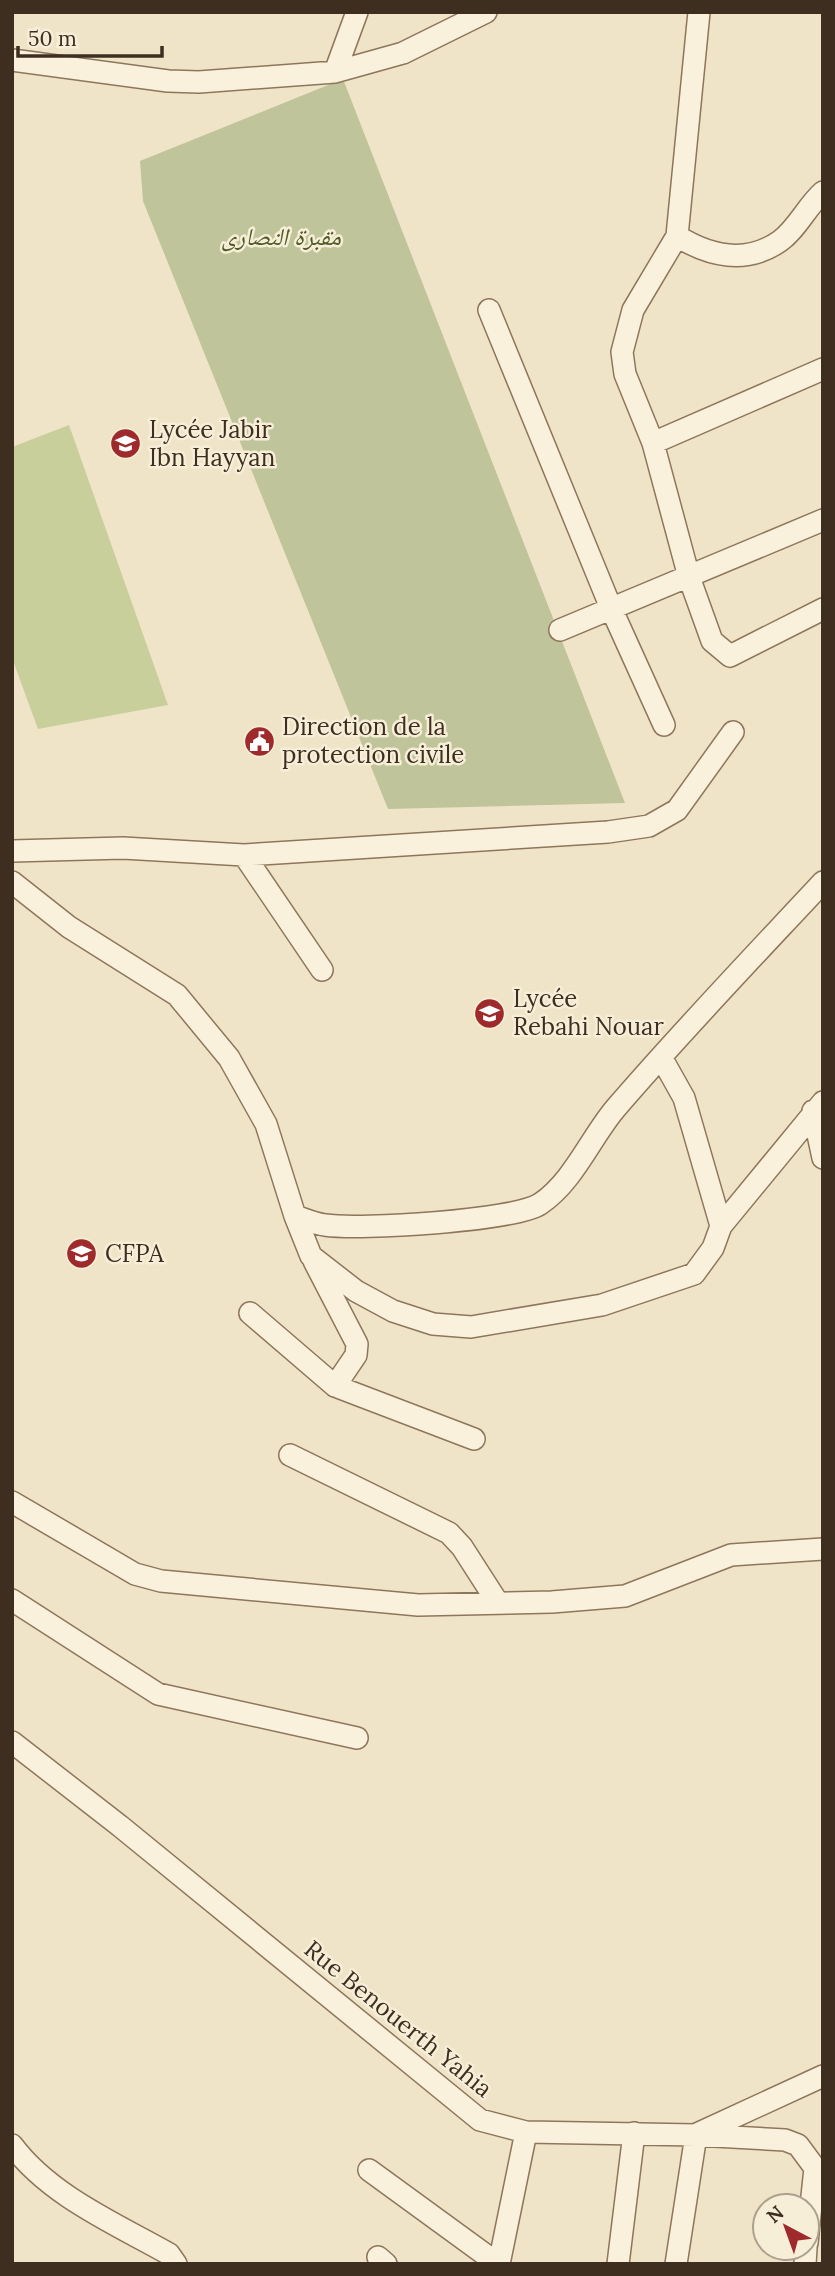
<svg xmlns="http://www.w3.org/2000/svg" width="835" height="2276" font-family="Lora,'Noto Naskh Arabic',serif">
<rect width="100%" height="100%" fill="#f0e4c8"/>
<!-- green -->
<path fill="#c9cf9b" d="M69,425l99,280 -130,24 -26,-71v-211z"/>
<!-- cemetery -->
<path fill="#bfc49a" d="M343,79l282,724 -237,6 -245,-608 -3,-40z"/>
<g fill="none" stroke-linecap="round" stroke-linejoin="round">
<defs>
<path id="minor" d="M699,12l-22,224 -44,74 -11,42 3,22 28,69 170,-74
M12,60l156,21 31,1 136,-10 68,-19 83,-41
M335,72l22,-60
M677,236c32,20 69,29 103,5 17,-12 27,-35 43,-49
M489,310l122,298 53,117
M653,443l36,134 23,64 18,15 93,-47
M560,630l263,-110
M12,851l111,-3 121,7 364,-23 41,-6 28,-16 56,-78
M244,855l78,115
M12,882l57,45 108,68 52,63 37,66 29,92c9,3 20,8 30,9 35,5 188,-4 215,-21 33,-22 50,-65 75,-95 67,-78 138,-152 208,-227
M661,1057l23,41 37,128
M813,1111l10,47
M295,1216l16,40 45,35 37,20 40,13 38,3 131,-22 92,-31 19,-26 8,-22 102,-124
M250,1313l85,73 21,-31 1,-11 -43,-83
M335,1386l139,53
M290,1455l159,78 13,14 36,56
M12,1502l123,72 26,7 257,24 134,-3 73,-6 106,-41 92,-6
M12,1600l146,94 199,44
M12,1742l108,84 360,294 46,12 170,3 -20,129
M697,2134l126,-58
M696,2135l89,5 13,5 17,23 -8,75
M12,2145c38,51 104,79 157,109l7,10
M369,2170l129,94
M378,2257l8,7
M499,2264l27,-132
M618,2264l16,-131
M805,2264l1,-16"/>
</defs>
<!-- minor casing -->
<use href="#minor" stroke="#8d765c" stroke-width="24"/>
<!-- minor -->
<use href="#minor" stroke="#faf1dc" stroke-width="21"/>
</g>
<!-- icons -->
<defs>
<symbol id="school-disc" viewBox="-11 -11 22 22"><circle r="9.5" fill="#9e2a2b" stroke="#f7eed8"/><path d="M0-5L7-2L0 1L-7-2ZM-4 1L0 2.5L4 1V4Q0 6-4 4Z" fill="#fff"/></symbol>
<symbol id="civic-disc" viewBox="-11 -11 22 22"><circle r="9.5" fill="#9e2a2b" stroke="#f7eed8"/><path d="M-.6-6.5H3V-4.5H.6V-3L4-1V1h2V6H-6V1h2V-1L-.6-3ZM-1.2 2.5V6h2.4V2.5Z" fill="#fff"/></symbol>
<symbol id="university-disc" viewBox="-11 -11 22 22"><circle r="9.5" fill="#9e2a2b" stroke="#f7eed8"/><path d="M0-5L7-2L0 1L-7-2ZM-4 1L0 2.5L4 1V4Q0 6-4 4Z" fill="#fff"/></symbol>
</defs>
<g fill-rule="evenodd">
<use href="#school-disc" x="108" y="426" width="35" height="35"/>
<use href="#civic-disc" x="242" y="724" width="35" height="35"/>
<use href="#school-disc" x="472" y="996" width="35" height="35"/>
<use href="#university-disc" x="64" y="1236" width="35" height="35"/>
</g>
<g text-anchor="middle" stroke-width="5" stroke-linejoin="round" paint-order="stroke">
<!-- park labels -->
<g font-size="24" font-style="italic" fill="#4d5a26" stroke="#f7eed8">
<text x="281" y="245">مقبرة النصارى</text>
</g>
<!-- poi labels -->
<g font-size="24" fill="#3d2e20" stroke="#f7eed8" text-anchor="start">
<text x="149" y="438">Lycée Jabir<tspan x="149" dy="28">Ibn Hayyan</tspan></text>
<text x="282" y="735">Direction de la<tspan x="282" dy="28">protection civile</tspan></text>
<text x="513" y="1007">Lycée<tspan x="513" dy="28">Rebahi Nouar</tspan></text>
<text x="105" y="1262">CFPA</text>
</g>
<!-- street labels -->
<g font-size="24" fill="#3d2e20" stroke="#f7eed8">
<text transform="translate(398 2019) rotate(39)" y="8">Rue Benouerth Yahia</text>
</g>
</g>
<!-- border -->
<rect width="835" height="2276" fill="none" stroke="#3d2e20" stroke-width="28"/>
<!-- north arrow -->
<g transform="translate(786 2227) rotate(319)"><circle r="33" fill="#f7eed8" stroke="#ada18e" stroke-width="2"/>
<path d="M0-5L12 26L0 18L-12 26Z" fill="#9e2a2b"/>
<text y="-10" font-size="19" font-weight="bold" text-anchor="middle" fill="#3d2e20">N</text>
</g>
<!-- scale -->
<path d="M18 46v10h144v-10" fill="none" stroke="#3d2e20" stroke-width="3.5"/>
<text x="28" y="46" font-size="21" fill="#3d2e20" stroke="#f7eed8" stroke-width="5" paint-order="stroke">50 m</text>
</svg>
